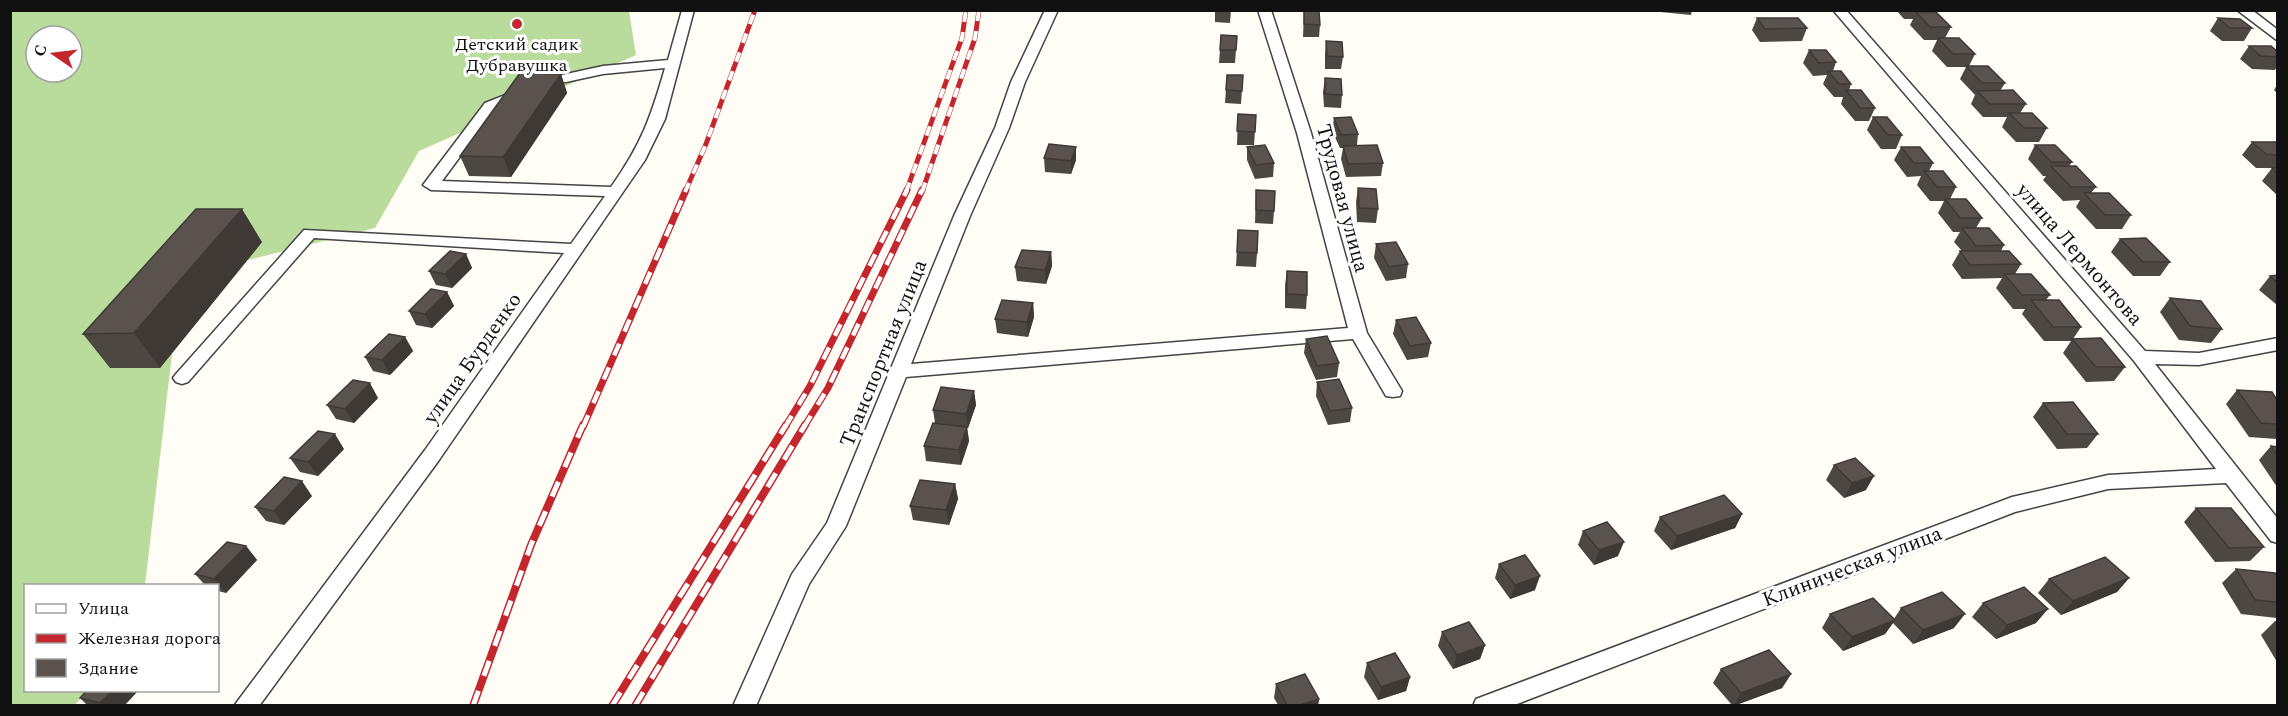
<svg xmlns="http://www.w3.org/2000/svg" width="2288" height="716" font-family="Spectral,serif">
<rect width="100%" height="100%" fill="#fffdf5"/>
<!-- forest -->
<path fill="#b9dc9c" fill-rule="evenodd" d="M10,11h619l7,44 -217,96 -44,77 -194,49 -36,308 -119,1v104l60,1 -11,14h-64zM36,36h36v36h-36z"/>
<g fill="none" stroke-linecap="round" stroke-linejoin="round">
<defs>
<path id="minor" d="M682,10h12l-29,109 -20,41 -206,300 -180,246h-25l191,-256 139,-197 -250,-15 -126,144 -6,2 -6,-2 -3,-4 3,-4 128,-144 267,14 34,-48 -174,-6 -8,-5 62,-82 63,-25 55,-12 65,-6zM665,68c-14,49 -24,77 -54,119l-169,-6 53,-72 57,-24 51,-11z
M1045,10h13l-33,72 -16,46 -39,88 -59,148 437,-36 -51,-195 -39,-123h13l40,123 56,200 35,58 -2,5 -7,1 -7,-1 -33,-57 -447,38 -60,149 -37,58 -53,122h-23l59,-132 35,-51 127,-307 41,-88 16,-46z
M1833,10h13l299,341 54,2 79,-15v12l-79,15 -44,-1 123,155v24l-7,-2 -45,-58 -118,6 -93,23 -503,194h-39l3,-7 536,-202 96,-22 108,-6 -82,-108z
M2237,10h15l26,20v11z"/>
</defs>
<!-- minor casing -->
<use href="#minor" stroke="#444" stroke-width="3"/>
<!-- minor -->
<use href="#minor" fill="#fff" fill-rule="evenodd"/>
<defs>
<path id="rail-far2" d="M685,192l21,-48 49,-134
M906,192l56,-154 4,-28
M922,192l53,-154 4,-28"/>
<path id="rail-far1" d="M583,427l103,-237
M785,427l25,-41 97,-196
M804,427l24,-39 94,-198"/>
<path id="rail" d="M473,706l58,-161 52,-120
M612,706l174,-281
M635,706l170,-281"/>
</defs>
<!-- rail-far2 casing -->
<use href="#rail-far2" stroke="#c4262e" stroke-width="5"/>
<!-- rail-far1 casing -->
<use href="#rail-far1" stroke="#c4262e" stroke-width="7"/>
<!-- rail casing -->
<use href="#rail" stroke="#c4262e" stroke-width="8"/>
<!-- rail-far2 -->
<use href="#rail-far2" stroke="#fff" stroke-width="4" stroke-dasharray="10" stroke-linecap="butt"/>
<!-- rail-far1 -->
<use href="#rail-far1" stroke="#fff" stroke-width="4.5" stroke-dasharray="13" stroke-linecap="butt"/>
<!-- rail -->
<use href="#rail" stroke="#fff" stroke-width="5" stroke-dasharray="16" stroke-linecap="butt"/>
</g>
<!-- wall -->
<path fill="#4d4742" d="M1215,10h16l-1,13 -15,-1z
M1640,10h52l-1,5z
M1896,10h32v2l23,15 -6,11 30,16 -6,12 36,17 -5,8 26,13 -6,9 27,15 -8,14h-23l-14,-15 5,-10h-24l-12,-13 4,-9 -15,-16 6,-12h-19l-15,-16 5,-11h-13l-14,-15 3,-6h-9z
M1304,11l16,14 -1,12h-16z
M1757,18l50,10 -5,13 -42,1 -8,-12z
M2218,18l34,10 -8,13h-22l-12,-10z
M1237,36l-2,27h-16l1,-13z
M1326,41l17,16 -2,12h-16v-15z
M2249,46l28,5v15l-2,4 -23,-1 -12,-10z
M1809,50l27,12 -3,9 18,13 -2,6 26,18 -6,13h-14l-14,-17 2,-7h-9l-11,-13 4,-9 -14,1 -10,-13z
M561,74l6,19 -56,84 -42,-1 -9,-20z
M1227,75h16l-2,29 -16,-1z
M1325,78l17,17 -1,13 -17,-1 -1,-15z
M2277,85v8l-3,-3z
M1238,114l18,1 -2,30h-17z
M1873,117l29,18 -6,14h-15l-14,-19z
M1334,118l24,16 -1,11 26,18 -2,13 -35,1 -5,-18 2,-11h-3l-8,-17z
M2252,142l25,1v52l-15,-14 10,-13h-16l-14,-13z
M2035,145l37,17 -3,4 27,21 -5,6 40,22 -9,14h-26l-20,-22 4,-7 -17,1 -20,-21 3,-4h-3l-15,-17z
M1247,147l27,16 -1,14 -18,2 -8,-19z
M1901,147l32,16 -4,8 27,16 -6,12 32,19 -6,10 28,17 -3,6 20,13 -6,10 35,21 -4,5 35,27 -8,12 52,28 -11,14 -28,1 -23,-29 8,-12h-27l-22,-27 3,-5h-12l-17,-21 6,-10 -40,1 -10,-14 8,-14h2l-8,-9 6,-10h-7l-15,-19 6,-12h-14l-13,-16 4,-9 -14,1 -13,-17z
M1044,158l32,2 -5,14 -26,-2z
M1358,188l20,21 -2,14 -19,-1 -1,-20z
M1256,190l18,21 -1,13 -18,-1z
M1238,230l19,23 -1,14 -20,-1z
M2120,239l50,23 -10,14h-27l-22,-24z
M262,242l-102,126h-50l-27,-34z
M1376,244l32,20 -2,14 -20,3 -12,-23z
M1051,252l1,14 -6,18 -29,-3 -2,-14z
M466,254l6,14 -20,20 -16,-3 -7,-14z
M1287,271l20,24 -1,14 -21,-1v-23z
M2277,275v30l-18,-15 11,-14z
M447,292l7,14 -22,22 -16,-3 -7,-14z
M2170,298l52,31 -11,14 -32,-3 -19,-28z
M1033,303l1,14 -6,20 -31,-4 -2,-14z
M1396,320l35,23 -3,14 -21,3 -14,-26z
M405,337l8,14 -23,24 -17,-4 -8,-14z
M1306,339l33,24 -2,14 -21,3 -12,-27z
M1317,382l35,26 -2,14 -22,3 -12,-29z
M2237,390l40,10v39l-28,-2 -23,-33z
M974,391l2,14 -8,23h-1l2,13 -8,24 -35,-4 -2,-15 11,-23 -2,-13z
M378,398l-24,25 -18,-4 -9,-14z
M2043,403l55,31 -11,14 -30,1 -24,-32z
M2271,446l6,1v40l-18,-27z
M344,449l-26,27 -18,-4 -10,-14z
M1834,465l32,25 -22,8 -18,-18z
M955,484l3,15 -9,26 -36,-5 -3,-14z
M312,496l-28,29 -18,-4 -11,-14z
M2196,508l68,39 -14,14 -35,1 -31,-40z
M1742,514l-7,14 -64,22 -17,-19 6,-14z
M1583,531l35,25 -24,9 -16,-20z
M246,546l11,14 -31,33 -8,-2v-6h-13l-10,-11z
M1499,564l36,26 -25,9 -15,-21z
M2236,569l41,7v42l-36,-4 -19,-31z
M2129,578l-12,14 -56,23 -23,-22 11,-14z
M1983,603l53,20 -40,16 -24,-22z
M1901,608l53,20 -41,16 -20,-21 -8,11 -42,17 -21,-23 8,-14 64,5z
M2275,621h2v41l-16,-27z
M1442,632l43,13 -5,14 -27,10 -15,-23z
M1367,663l43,14 -4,14 -28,9 -14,-23z
M1721,669l70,5 -9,14 -46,17h-4l-19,-22z
M1276,684l43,15 -1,6h-40l-4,-7z
M80,698l45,7h-38z"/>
<!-- shaded-wall -->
<path fill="#3f3936" d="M561,74l6,19 -56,84 -8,-20z
M1076,147v13l-5,14v-13z
M242,209l20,33 -102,126 -26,-35z
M1051,252l1,14 -6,18 -1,-14z
M466,254l6,14 -20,20 -7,-14z
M447,292l7,14 -22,22 -7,-14z
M1033,303l1,14 -6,20 -1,-15z
M405,337l8,14 -23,24 -8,-15z
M370,383l8,15 -24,25 -9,-14z
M974,391l2,14 -8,23 -2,-14z
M967,427l2,14 -8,24 -2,-15z
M335,434l9,15 -26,27 -10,-14z
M1874,476l-8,14 -22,8 8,-15z
M302,481l10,15 -28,29 -10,-14z
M955,484l3,15 -9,26 -3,-15z
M1742,514l-7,14 -64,22 6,-14z
M1624,542l-6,14 -24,9 5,-15z
M246,546l11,14 -31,33 -12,-14z
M1540,576l-5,14 -25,9 5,-14z
M2129,578l-12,14 -56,23 12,-14z
M2048,609l-12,14 -40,16 11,-14z
M1965,614l-11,14 -41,16 10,-14z
M1895,620l-10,14 -42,17 9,-14z
M1485,645l-5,14 -27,10 4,-14z
M1791,674l-9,14 -46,17h-2l7,-12z
M1410,677l-4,14 -28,9 3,-13z
M113,690h26l-14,15h-22l-3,-2z
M1319,699l-1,6h-18z"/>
<!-- building -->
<path fill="#5a524d" stroke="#3f3936" stroke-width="1.5" d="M1304,11h15l1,14 -16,-1z
M1916,12h20l15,15h-21z
M1757,18h41l9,10 -42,1z
M2218,18l22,1 12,9h-22z
M1221,35l16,1 -1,14h-16z
M1938,38h21l16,16h-22z
M1326,41l16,1 1,15 -16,-1z
M2249,46h22l6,5v6l-16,-1z
M1809,50h17l10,12 -17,1z
M1966,66h22l17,17h-23z
M1828,71h13l10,13h-12z
M520,73l41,1 -58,83 -43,-1z
M1227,75h16l-1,16 -16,-1z
M1325,78l16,1 1,16 -17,-1z
M1846,90h15l14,18h-15z
M2013,90l13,14h-36l-13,-13z
M2009,113h23l15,15h-23z
M1238,114l18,1 -1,17 -18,-1z
M1351,117l7,17 -17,1 -7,-17z
M1873,117h14l15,18h-14z
M2252,142h25v13l-11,-1z
M1049,144l27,3 -5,14 -27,-3z
M1265,145l9,18 -18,2 -9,-18z
M1377,145l6,18 -35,1 -5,-18z
M2035,145h20l17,17h-21z
M1901,147h19l13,16h-19z
M2051,166h25l20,21h-25z
M2272,168h5v5z
M1924,171h19l13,16h-19z
M1358,188l18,1 2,20 -19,-1z
M1256,190l19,1 -1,20 -18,-1z
M2084,193h25l22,22h-26z
M1945,199h21l16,19h-22z
M196,209h46l-108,124 -51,1z
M1962,228h27l15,17 -28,1z
M1238,230l20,1 -1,22 -20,-1z
M2146,238l24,24h-27l-23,-23z
M1396,242l12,22 -19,3 -13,-23z
M1022,250l29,2 -6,18 -30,-3z
M450,251l16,3 -21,20 -16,-3z
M1960,251h49l12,13 -51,1z
M1287,271l20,1v23l-20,-1z
M2004,274h27l19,21h-28z
M2277,275v7l-7,-6z
M431,289l16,3 -22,22 -16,-3z
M2170,298l31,3 21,28 -32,-3z
M1002,300l31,3 -6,19 -32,-3z
M2031,300h28l22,27h-28z
M1416,317l15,26 -21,3 -14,-26z
M389,334l16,3 -23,23 -17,-3z
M1327,336l12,27 -22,3 -11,-27z
M2101,338l24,29h-29l-24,-28z
M1339,379l13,29 -22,3 -13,-29z
M353,380l17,3 -25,26 -18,-4z
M941,387l33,4 -8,23 -33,-4z
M2237,390l35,2 5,8v24l-16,-1z
M2073,402l25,32h-31l-24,-31z
M933,423l34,4 -8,23 -35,-4z
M318,431l17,3 -27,28 -18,-4z
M2271,446l6,1v8z
M1855,458l19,18 -22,7 -18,-18z
M284,477l18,4 -28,30 -19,-4z
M920,480l35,4 -9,26 -36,-4z
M1724,495l18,19 -65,22 -17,-19z
M2196,508h35l33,39 -35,1z
M1607,522l17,20 -25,8 -16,-19z
M227,542l19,4 -32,33 -19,-5z
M1525,555l15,21 -25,9 -16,-21z
M2105,557l24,21 -56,23 -24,-22z
M2236,569l39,4 2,3v26l-22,-2z
M2024,587l24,22 -41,16 -24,-22z
M1942,592l23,22 -42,16 -22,-22z
M1873,598l22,22 -43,17 -22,-23z
M1469,622l16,23 -28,10 -15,-23z
M1769,650l22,24 -50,19 -20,-24z
M1395,653l15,24 -29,10 -14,-24z
M1305,674l14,25 -19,6h-13l-11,-21z
M87,690h26l-13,13 -20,-5z"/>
<!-- markers -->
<circle fill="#c4262e" stroke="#fff" stroke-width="2" cx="517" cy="24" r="6"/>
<g text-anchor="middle" stroke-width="6" stroke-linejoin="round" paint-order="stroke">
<!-- far-poi labels -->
<g font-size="18" fill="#111" stroke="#fff">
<text x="517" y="50">Детский садик<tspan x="517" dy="21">Дубравушка</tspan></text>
</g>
<!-- street labels -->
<g font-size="21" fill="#111" stroke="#fff">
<text transform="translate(1343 198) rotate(75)" y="7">Трудовая улица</text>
<text transform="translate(2080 254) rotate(49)" y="7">улица Лермонтова</text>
<text transform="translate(883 353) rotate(-68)" y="7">Транспортная улица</text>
<text transform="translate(472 358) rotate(-55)" y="7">улица Бурденко</text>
<text transform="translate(1852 566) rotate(-21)" y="7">Клиническая улица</text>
</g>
</g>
<!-- border -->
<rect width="2288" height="716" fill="none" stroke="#111111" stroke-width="24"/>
<!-- legend -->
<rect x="24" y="584" width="195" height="108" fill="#ffffff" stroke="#a0a0a0" stroke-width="1.5"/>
<rect x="36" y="604" width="30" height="9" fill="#ffffff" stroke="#a0a0a0" stroke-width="1.5"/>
<text x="78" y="614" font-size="18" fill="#111111">Улица</text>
<rect x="36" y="634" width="30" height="9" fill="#c4262e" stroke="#a0a0a0" stroke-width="1.5"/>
<text x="78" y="644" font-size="18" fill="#111111">Железная дорога</text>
<rect x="36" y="659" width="30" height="18" fill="#5a524d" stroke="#a0a0a0" stroke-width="1.5"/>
<text x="78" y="674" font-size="18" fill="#111111">Здание</text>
<!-- north arrow -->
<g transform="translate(54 54) rotate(284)"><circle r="28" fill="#ffffff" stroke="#a0a0a0" stroke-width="1.5"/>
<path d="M0-4.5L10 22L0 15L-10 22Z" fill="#c4262e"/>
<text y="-9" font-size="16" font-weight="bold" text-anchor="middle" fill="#111111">С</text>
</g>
</svg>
